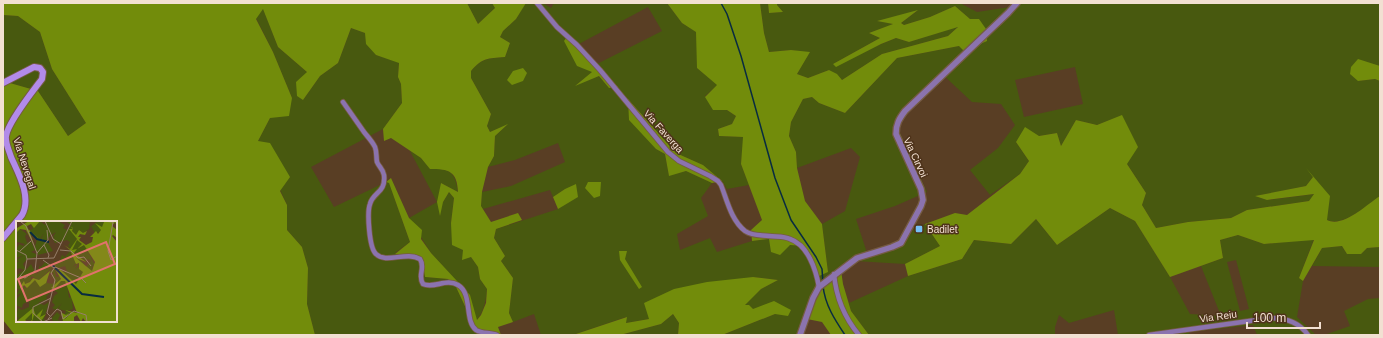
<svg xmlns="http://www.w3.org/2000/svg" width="1383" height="338" font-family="Arial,sans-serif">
<rect width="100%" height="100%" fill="#593e24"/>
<!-- green -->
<path fill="#48590f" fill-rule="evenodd" d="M467,3h25l3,5 -17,16z
M525,3h18l8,5 3,-5h113l15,20 15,9v36l21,17 -13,11 31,20 -4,8 -14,5 1,7 25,1 -3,27 8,21 -22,4 -5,-8 -19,-16 -27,-12 -47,-53 27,49 9,5 4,21 17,-4 26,12 -11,15 7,18 -31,18 3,16 30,-12 7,14 35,-11 17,-2 21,6 14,1 24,26 -6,-48 23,-13 15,-54 -9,-9 -54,20 -1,-16 -7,-16 2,-14 12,-23 9,-2 7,6 26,10 52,-55 62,-12 11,-27 -15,-13 -25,11 -26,8 -3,-2 16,-12 -39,10 16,3 -25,9 11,5 -47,26 63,-26 13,4 50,-16 -11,10 -66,18 -40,26 -13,-10 -21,8 -11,-4 12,-21 -18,-3 -22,2 -5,-19 -4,-30h8l1,10 14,-1 -6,-7v-2h183l17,9 33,-5 3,-4h367v63h-2l-20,15 17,-2 5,2v115c-14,10 -37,31 -53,24l-14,-43 -7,9 -50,10 11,4 48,-6 -6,7 -62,9 -16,8 -43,4 -32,6 -14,-23 4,-12 -19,-29 -6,-48 -24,9 -21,-5 -15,26 -4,-13 -18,3 -23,6 13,19 -9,13 -30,21 -20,-25 28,-22 17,-23 -14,-21 -29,-2 -31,-29 -37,36 -9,13 32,70 -32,14 -39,13 12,37 34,-10 12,-17 11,-5 15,22 -35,18 -50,-3 -14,9 -21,22 -19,43h-79l53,-21 -22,-5 -9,-5 17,-15 17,-9 -25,-3 -104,42 -23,4v-6l-53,18h-32l-7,-21 -21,8 -4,-9 4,-35 -12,-17 4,-5 -11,-18 2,-9 62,-20 7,-20 -12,8 -3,-7 -67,19 -2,-3 1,-14 29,-6 54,-24 -7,-19 -43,17 -27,7 6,-11 1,-20 12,-11 -17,7 -3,-6 4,-12 -20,-36v-7c12,-14 17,-12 34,-14l5,-14 -10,-6 3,-6 13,-12zM648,7l14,24 -65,33 21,23 -9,1 -10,-12 -23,9 17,-13 -16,-27zM1075,67l8,37 -59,13 -9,-37z
M263,8l15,39 29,25 -4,28 17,-24 18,-13 13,-35 14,5 11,22 23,7 -1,15 3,7 1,19 -19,26 -72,38 23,40 52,-25 3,1 21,59 -15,11 27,7 3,17 23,2 8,8 15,32 10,16h-166l-8,-31 1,-36 -6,-21 -15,-17v-25l-29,-64 12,-23 22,-20 -19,-46 -17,-34z
M3,15l15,1 22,16 12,37 34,54 -18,13 -30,-45 -35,-10z
M410,151l11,7 9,10c20,1 25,3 28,24l-17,-9 2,19 6,-10 5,6 -3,25 12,27 8,7 7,10 2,12 7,10c-1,12 -3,21 -10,31l-28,-47 -18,-20 -22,-35 28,-16z
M1110,208l25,13 35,56 20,37 31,2 -20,-50 22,-8 -3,-18 18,-5 26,9 50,-5 -15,39 4,3 -6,36 17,16 1,2h-58l-4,-10 -64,7 1,3h-72l-4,-25 -45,13 -10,-8 -4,12v8h-186l-18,-24 -2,-8 59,-27 54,-17 12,-19 37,4 25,-25 21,26zM1236,260l13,49 -9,2 -13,-49z
M1342,246l5,8h14l6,-6 13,-1v20l-68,-1 10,-18z
M1380,298v37h-56l26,-9 -6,-15 24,-12z
M673,314l6,9 -1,12h-58l41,-11z"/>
<!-- forest -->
<path fill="#728c0b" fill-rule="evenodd" d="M3,3h464l11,21 17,-16 -3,-5h34l-10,16 -13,12 -3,6 10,6 -5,14c-18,2 -22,0 -34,14v7l20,36 -4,12 3,6 18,-8 -13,12 -1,20 -6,11 -6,25 -1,14 10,16 27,-9 4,7 -26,9 -2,9 11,18 -4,5 12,17 -4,35 4,9 -15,5 3,8h-20l-10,-16 -15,-32 -8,-8 -23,-2 -3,-17 -27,-6 15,-12 -21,-59 -3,-1 5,-4 18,40 13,12 -1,9 10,14 39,42 7,25 4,-5 5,-12 1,-14 -7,-10 -2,-12 -7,-10 -9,3 1,-10 -11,-5 -1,-22 3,-25 -5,-6 -6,10 -3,14 -3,-14 4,-19 17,9c-1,-21 -9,-23 -28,-23l-9,-11 -30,-20 -7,3 -1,-12 19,-26 -1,-19 -3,-7 1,-14 -23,-8 -10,-11 -1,-11 -14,-5 -13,35 -18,13 -17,24 -6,-4 -1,-14 11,-10 -29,-25 -15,-38 -7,10 17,33 19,46 -3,18 -19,2 -12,23 12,2 20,34 -10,14 7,14v25l15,17 6,21 -1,36 8,31h-300l-12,-15v-49l1,-2 -1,-13v-175l35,10 30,45 18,-13 -34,-54 -12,-37 -22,-16 -15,-1zM17,222h99v99h-99z
M667,3h93l4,30 5,19 22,-2 19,2 -13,22 11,4 21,-8 8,4 5,6 40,-26 66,-18 10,-9 -49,15 -13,-4 -15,6 -45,23 -3,-3 47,-26 -11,-5 24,-9 -16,-3 41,-11 -17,13 3,2 26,-8 25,-11 15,13h9l7,10 1,12 -23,10 -5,-5 -62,12 -52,55 -26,-10 -7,-6 -9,2 -12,23 -2,14 7,16 1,16 8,33 17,23 6,48 -9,4 -15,-30 -14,-1 -10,10 -9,-3 -2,-13 -17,2 -1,-11 11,-10 -21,-56 2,-27 -24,-1 -1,-7 14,-5 4,-8 -9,-6h-14l-8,-13 12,-12 -20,-17 -1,-36 -14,-9z
M768,3h9v2l6,7 -14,1z
M566,38l31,26 21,23 -9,1 -10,-12 -24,10 17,-14 -15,-6 -13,-25z
M1358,59l22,7v15l-5,-2 -17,2 -8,-7 1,-7z
M523,68l4,5 -4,8 -11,4 -5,-5 6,-9z
M628,99l48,54 27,12 19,16 -10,2 -26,-12 -17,5 -4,-22 -9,-5 -27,-29z
M1122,115l16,32 -11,17 19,29 -4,12 14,23 32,-6 43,-4 16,-8 62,-9 5,-7 -47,6 -12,-4 51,-10 7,-9 -7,-9 24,28 -3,24c16,8 39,-15 53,-24v51l-13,1 -6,6h-14l-5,-8 -20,2 -19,33 -4,-3 15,-38 -50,4 -26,-9 -18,5 3,18 -53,19 -35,-56 -25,-13 -53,37 -21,-26 -25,25 -37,-4 -12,19 -54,17 -3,-12 35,-18 -15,-22 30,-11 12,2 53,-41 9,-13 -13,-19 9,-15 14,9 18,-3 4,13 15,-26 21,5z
M588,182h13l-1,14 -6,2 -9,-10z
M576,184l2,13 -20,12 -5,-12 12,-8z
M619,251h8l-2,8 17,28 -3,2 -19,-29z
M841,270l2,14 8,27 18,24h-38l-9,-13 -15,-3 13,-27z
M753,277l25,3 -17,9 -16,16h4l4,4 21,-8 17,9 -3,6 -13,-2 -53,21h-44l1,-12 -6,-9 -12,10 -41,11h-47l54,-18 -1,6 23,-4 -5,-16 30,-14 33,-7z"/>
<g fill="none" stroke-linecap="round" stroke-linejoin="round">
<!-- stream -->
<path stroke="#082b41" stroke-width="1.5" d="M721,3l6,11 14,42 34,122 16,42 25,37 6,12 1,14
M823,286c2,19 12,34 22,49"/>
<defs>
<path id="minor" d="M537,3l20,24 20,18 23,25 68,82 11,9 31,15 8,5 3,4c6,15 10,35 24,46 7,5 16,4 24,5 7,1 15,0 21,3 18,6 26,31 29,48
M343,102c7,10 14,20 21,30 4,5 8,9 11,15 2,5 1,10 2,15 2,5 6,7 7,13 2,18 -11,17 -14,29 -3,8 -1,44 6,50 10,10 30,-3 44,5 6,9 -3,16 3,25 11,5 23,-6 35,1 15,9 6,35 18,45 6,4 15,2 21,5
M834,274c2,23 10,43 25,61
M1149,335l122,-17c15,0 28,4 37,17"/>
<path id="tertiary" d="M800,335l13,-37 6,-11 38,-29 35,-11 9,-4 20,-37 2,-6 -2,-11 -25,-55c0,-10 3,-15 9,-23l103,-98 9,-10"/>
<path id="secondary" d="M3,83l31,-16 6,1 3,4 -1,7c-9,12 -34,43 -36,57 -1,7 3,14 5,21 7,16 21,40 11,58l-19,23"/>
</defs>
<!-- minor casing -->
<use href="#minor" stroke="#755b43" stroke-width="6"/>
<!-- tertiary casing -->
<use href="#tertiary" stroke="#755b43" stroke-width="8"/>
<!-- secondary casing -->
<use href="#secondary" stroke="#755b43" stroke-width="8"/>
<!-- minor -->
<use href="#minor" stroke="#8b73ae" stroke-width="4.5"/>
<!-- tertiary -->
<use href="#tertiary" stroke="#8b73ae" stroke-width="5.5"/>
<!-- secondary -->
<use href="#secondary" stroke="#b28be9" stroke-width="6"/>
</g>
<!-- markers -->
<rect fill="#76c0f7" stroke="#4e331a" stroke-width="1.5" x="915" y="225" width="8" height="8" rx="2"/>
<g text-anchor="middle" stroke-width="3" stroke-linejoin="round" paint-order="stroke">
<!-- street labels -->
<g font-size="10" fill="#f2e0d2" stroke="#4e331a">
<text transform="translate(664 131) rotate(48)" y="4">Via Faverga</text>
<text transform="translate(916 157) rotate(65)" y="4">Via Cirvoi</text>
<text transform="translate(25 163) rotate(72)" y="4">Via Nevegal</text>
<text transform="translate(1218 316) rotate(-8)" y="4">Via Reiu</text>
</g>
<!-- poi labels -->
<g font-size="10" fill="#f2e0d2" stroke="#4e331a" text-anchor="start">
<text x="927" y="233">Badilet</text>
</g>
</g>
<!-- overview -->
<g transform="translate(16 221)">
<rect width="101" height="101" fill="#593e24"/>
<path d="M24,0l5,4 1,-4h12l7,4 -2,3 4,2 4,-5 -4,-3 2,-1h21l-1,8 -6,4 -4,-3 -3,5 -4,-4 1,-2 -3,-3 3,3h-3l6,8v4l2,-1 4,4 -4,5 6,-4 14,25 -5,-5 -1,6 -4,-1 -1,-4 4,-5 -3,-2 -3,3 -2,-3 -4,-1 6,7 -4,-1 -5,-6 1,-5 -9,-7 2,-4 -3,-2 -12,3 -2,-4 2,-3 -3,2 4,-6 -5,3 5,-7 -10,13 -5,-2 3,-6 -4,6 -4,-2 -7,-7 4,-1 -3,-5 3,3zM82,0l6,1 -3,9 -7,4v-5l-5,4 4,-3 -1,-4 -3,1zM4,8l7,5 -2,2 2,7 4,-2 4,9 -4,2 5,2v3l-9,2 -4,5 3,6 5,-6 5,10 3,-2v-6l2,1 4,-5 8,5 -14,13 -8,-4v5l-11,5 6,2 9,-8 8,3 4,-5v5l6,1 2,-4 -4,-4 3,-3h-6l7,-6 -1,-6 5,1 3,-7 3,2 5,-6 1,4 6,7 -4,5 6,-4 -4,6 5,-3 3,6 -7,12 -12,-9 -2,-3 5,-1 -2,-5 -10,3 1,8 5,-1 -2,5h6l2,4 2,13 5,-4 -3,-6 6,6 -3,6 4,1 -3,3 -3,-5 1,10 -6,2 4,2 -6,9h-12l-1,-4 5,-6 3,3 -2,5 4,1 4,-10 -8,-2 4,-6 -6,7 -4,-2 3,-3 -3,-3 2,-6 4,-3 -5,-4 -7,8 1,2 -9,4 6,2 5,-3 -5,17 2,3 -21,-2 5,-6 4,1v-7l-18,14 3,-5 -3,1 2,-10 4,2 7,-3v-6l-6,3 -1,4 -6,-3v-5l5,-7 -5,3 3,-7h-3v-13l8,-6 -5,-2 -3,2v-8h3l-3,-2 7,-4 -7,2v-8l3,-6 4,2 2,-2 -8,-2 -1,3v-12zM21,18l11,4 5,8 -15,4 -3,-8z" fill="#48590f"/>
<path d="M13,0h11l-6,7 -3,-4 -4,2 1,3 10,9 12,4 -13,-3 -7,-6 5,14 -9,-17 -6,-1 -4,4 1,-5zM101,0v5l-2,-4 -3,4 5,4v8l-4,-3 -1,1 5,6v80h-31l-3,-4 -2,4 -4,-7 -3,2v5l-11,-1 -2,-8 1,-2v2l4,2 3,-2 -5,7 7,-7 -6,-3 12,3 -12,-32h-4l-7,8 -3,-1 10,-9 -6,-10 6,1 15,14 7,-12 -4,-3v-6l-3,1 -6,-14 -6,-5 6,4 7,-10 -8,-10h4l-3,-3 3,2 -1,3 4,4 3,-5 4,3 4,-2 -2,4 -5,-1 -2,3h3l-2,3 7,5 6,-3 1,-5h-3l6,-6 2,3 3,-4 -6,-7 7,4 2,-5zM61,19l5,4 -5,5 7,-4 11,17 -3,9 -16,-13 10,4 -12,-9 3,-4 -5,1zM34,50l-4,12 -6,4 -5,-7 -8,8 -3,-3 -3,4 -1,-2 4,-6 1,3 5,-2 3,-4 6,2zM17,87l3,8 7,-7 -3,8 6,-3 -5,7 -7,-6 -2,7h-3l3,-2v-7l-7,7 3,2h-12z" fill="#728c0b" fill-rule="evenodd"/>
<path fill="none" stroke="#082b41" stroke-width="2" d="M14,11l7,7 12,3M36,44l30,29 22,3"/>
<path fill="none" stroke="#967f6a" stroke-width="1" d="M4,0l6,5 11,27M29,0l8,18 8,5M85,0l12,1 -5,29 3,9 6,-4M28,24l5,10 -1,3M0,29l10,5 1,4M44,29l11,1 7,7 6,-1 7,9M4,30l11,-10M38,37l18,-37M27,39l11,8M39,46l26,11 5,5M4,55l5,2 10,-7 2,-18 11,-13 -1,-10M0,60l9,-11 2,-11 27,-1M35,77l-18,9v6l10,9 9,-4M34,95l-3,-3 8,-33 -4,-7 4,-6M32,98l9,-10 4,2 2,8 11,-8 12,4 1,7"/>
<path fill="#e1726c" fill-opacity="0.15" stroke="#e1726c" stroke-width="2" d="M90,21l9,22 -88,37 -9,-22z"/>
<rect width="101" height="101" fill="none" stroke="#f2e0d2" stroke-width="2"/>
</g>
<!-- border -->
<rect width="1383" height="338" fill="none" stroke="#f2e0d2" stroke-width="8"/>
<!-- scale -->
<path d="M1247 322v6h73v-6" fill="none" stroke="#f2e0d2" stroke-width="2"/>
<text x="1253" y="322" font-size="12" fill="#f2e0d2" stroke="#4e331a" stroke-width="3" paint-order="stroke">100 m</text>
</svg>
